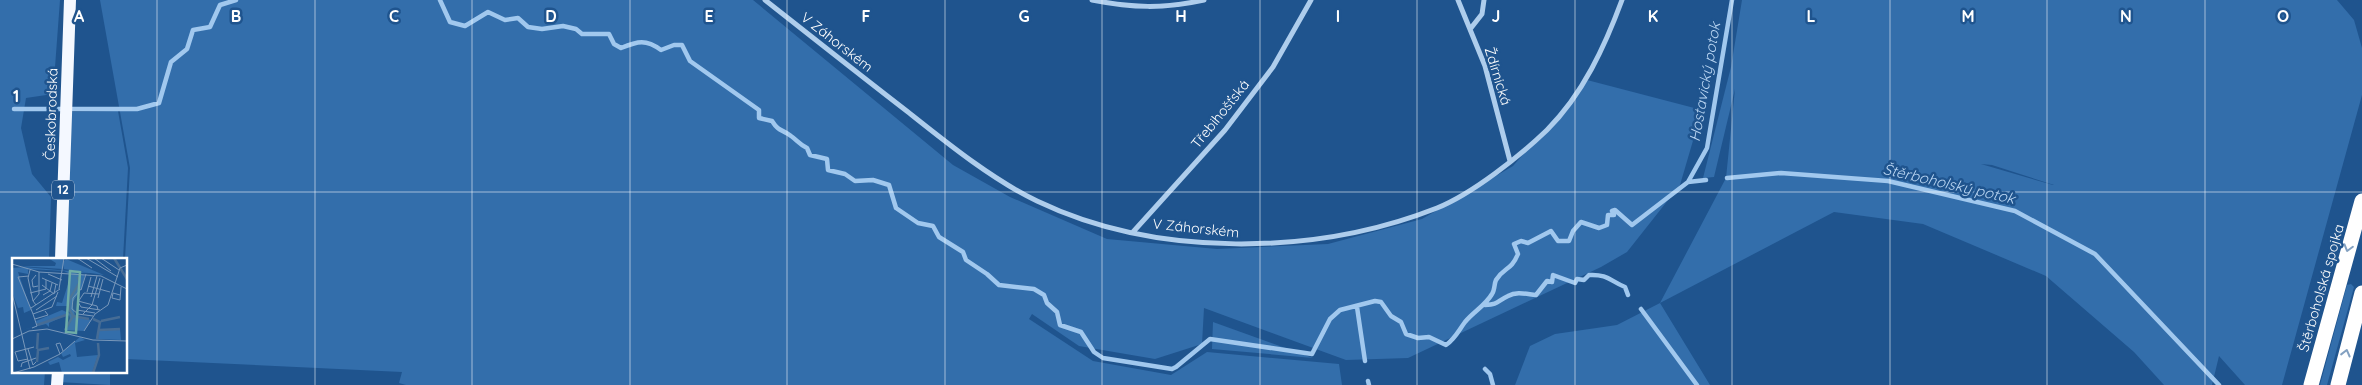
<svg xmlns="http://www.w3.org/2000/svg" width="2362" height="385" font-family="Quicksand,sans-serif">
<rect width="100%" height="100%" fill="#1f548e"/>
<!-- green -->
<path fill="#336eab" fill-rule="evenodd" d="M0,0h60l-7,94 -27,4 -5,30 6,26 5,20 19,23 -2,62h-35v112h31l-1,14h-44z
M100,0h653l200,165 57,32 97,42 110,10 111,-5 94,-25 91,-53 74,-86 115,30 -22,75 -53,67 -26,15 -193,91 -62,2 -142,-52 -2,36 -47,15 -76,-13 -47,-32 -3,5 64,42 78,14 36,-23 132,12 3,21h-936l-7,-2 3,-11 -276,-13v-100h-1l5,-91z
M1742,0h595l17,20 8,28v47l-80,290h-37l-26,-29 -7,29h-48l-30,-33 -88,-76 -123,-52 -89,-12 -174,91 50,82h-195l15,-39 25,-12 62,-9 43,-22 66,-125 9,-89 -21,88 -11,1 28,-111zM1981,164l11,1 62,20h-1z
M118,111l10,57 -5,91h-59l5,-147z
M2351,284l3,3 -27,98h-7l27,-100z
M1213,322l100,36 -101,-9z
M60,371h50v14l-51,-3z"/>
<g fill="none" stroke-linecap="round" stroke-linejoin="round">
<!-- stream -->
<path stroke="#a1c8ee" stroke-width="4.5" d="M440,0l10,22 15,4 23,-14 17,8 13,-2 10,9 14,2 21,-3 13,3 6,5h27l5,10 7,4c17,-7 25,-9 40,2l13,-5h8l8,16 69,49v8l13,3c7,11 10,8 19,15 6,4 8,8 16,12l3,7 17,4 1,11 17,4 10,7 18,-1 16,5 7,23 22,15 15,3 6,11 24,15 3,8 21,14 12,11 35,4 10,6 3,8 10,9 3,13 21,7 13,20 9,6 69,11 4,-2 34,-28 102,15 18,-35 10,-9 35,-9 6,1 10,14 10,6 5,12 12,4 11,-1 17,8c9,-6 13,-15 19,-23 9,-11 20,-16 27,-28 3,-4 2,-10 4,-14 8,-13 15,-9 22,-26l-4,-10 7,-3 7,2 23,-12 7,10h11l4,-10 8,-9 18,6 8,-3 1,-10h6l-2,-4 3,-1 17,15 56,-43 19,-34 25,-148
M14,109h123l22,-6 12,-41 16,-13 6,-19 17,-3 10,-22 16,-5
M1727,178l54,-5 107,8 127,30 80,43 124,131
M1688,182l18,-2
M1485,305c14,-1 11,-3 23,-9 9,-5 18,-2 28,-1l11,-14 5,1 1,-7 22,8 2,-4 7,1 5,-5c19,-1 21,6 36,12l3,8
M1357,307l8,54
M1641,309l56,76
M1485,369l5,5 3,11
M1368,381l1,4"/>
<!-- street -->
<path stroke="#aecdec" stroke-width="5" d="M765,0c47,37 95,75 143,112 39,31 85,68 129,89 119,57 278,55 400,7 35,-14 83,-52 110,-78 36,-36 58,-84 75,-130
M1092,0c41,8 71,9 112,0
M1458,0l27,66 25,95
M1471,28l11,-14 2,-14
M1133,232l92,-102 48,-63 38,-67"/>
<!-- primary -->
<path stroke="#f4f8ff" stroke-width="12" d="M61,259l9,-259
M57,385l1,-14"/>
<!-- highway -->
<path stroke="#fff" stroke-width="15" d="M2311,385l51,-184
M2338,385l24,-92"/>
</g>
<!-- one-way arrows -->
<defs><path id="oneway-chevron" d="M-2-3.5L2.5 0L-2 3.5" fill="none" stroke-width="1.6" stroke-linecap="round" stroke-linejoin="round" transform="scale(1.25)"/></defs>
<g stroke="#84a1c1">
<use href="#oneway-chevron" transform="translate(2348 248) rotate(106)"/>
<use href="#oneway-chevron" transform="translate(2346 353) rotate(-76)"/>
</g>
<!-- grid -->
<path fill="none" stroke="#fff" stroke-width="1" stroke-opacity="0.55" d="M157,0v385M315,0v385M472,0v385M630,0v385M787,0v385M945,0v385M1102,0v385M1260,0v385M1417,0v385M1575,0v385M1732,0v385M1890,0v385M2047,0v385M2205,0v385M0,192h2362"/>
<g text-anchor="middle" stroke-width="5" stroke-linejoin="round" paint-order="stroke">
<!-- shield labels -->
<rect fill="#1f548e" stroke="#bcccdd" stroke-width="1" x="52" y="180.5" width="22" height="19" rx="4"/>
<g font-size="12" font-weight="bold" fill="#fff">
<text x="63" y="194">12</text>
</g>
<!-- street labels -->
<g font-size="14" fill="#fff" stroke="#1f548e">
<text transform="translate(837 42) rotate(38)" y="5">V Záhorském</text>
<text transform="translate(1498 76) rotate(73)" y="5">Ždírnická</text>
<text transform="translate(51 114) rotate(-88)" y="5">Českobrodská</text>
<text transform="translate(1220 114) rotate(-51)" y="5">Třebihošťská</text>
<text transform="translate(1196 228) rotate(6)" y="5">V Záhorském</text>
<text transform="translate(2321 288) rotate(-74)" y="5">Štěrboholská spojka</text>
</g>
<!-- water labels -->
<g font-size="15" font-style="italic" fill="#bad6f3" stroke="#1f548e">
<text transform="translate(1705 82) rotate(-80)" y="5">Hostavický potok</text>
<text transform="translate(1949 184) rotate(13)" y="5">Štěrboholský potok</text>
</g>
</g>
<!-- overview -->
<g transform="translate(12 258)">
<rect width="115" height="115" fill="#1f548e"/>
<path d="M36,0h16l-1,4 3,-3 38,16 -40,-6v-4l-1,4 -44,-3h36l1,-3zM12,9l68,6h-17l10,2 -3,13 -10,15 3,13 16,4 -7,11 -18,-1 5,-9 -2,-7 -20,9v4l-3,-3 -24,6 15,-4 -1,-5 26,-11 11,5 -5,-9h-12l1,-4 5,1 7,-22 1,-7 -6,-3 -36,-2v5l-10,-2 13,38 -7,3 -1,-6 -5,1 -6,-16v-24zM108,71l1,11 -23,-1 1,-8zM68,79l5,3 -10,3 2,14 21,-2 -6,18h-30l-3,-11 -9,3 -2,-3 10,-5 5,3 8,-4 -1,-2 -7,3 -2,-4z" fill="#336eab"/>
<path fill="none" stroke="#466c95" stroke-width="2.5" d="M102,0l13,21M66,19l2,5 -11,18v9l4,7 16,3M81,61l7,3 -3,17M89,63l19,-4M25,67l32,-11M53,72l8,-14M87,72l21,-1M25,91l1,-16M25,104l1,-12 11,-2M81,115l6,-18 -1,-12"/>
<path fill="none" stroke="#7998bb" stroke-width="1" d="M65,0l15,10M74,0l32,19M82,0l17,13M89,0l18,12M0,6l27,8 62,4 26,13M18,12l-2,8 5,23M36,16l14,6M24,17l-4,5 1,7 5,-1M17,18l-11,1 15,37M30,20l16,7M30,27l12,9 2,-10M76,28l22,6M70,30l-9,10 -1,11 6,5 15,2M47,31l5,-31M69,32l5,-16M75,34l4,-15M0,35l18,76M18,35l16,-4v-9M87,36l-15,-1 -6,9 3,5 19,3M31,37l7,-4 2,-8M108,37l-7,-2 -1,5 8,2 1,-13M79,39l6,-21M86,40l5,-19M66,43l19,5 1,4M24,47l-3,-4 6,-7v-22M19,50l29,-19M24,52l21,-14M65,52l18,3M71,56l9,-9 8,-27M23,61l13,-4 -3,-4M20,70l5,-2 -4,-12 19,-7 6,-15M72,73l11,-17 13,-9 12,-37 7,-3M0,81l17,-8 18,-2 46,11 34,1M16,91l5,16 3,-3M48,96l-4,-10 4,-1 3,8M16,101l-10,2 -3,-9 19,-5M9,109l1,-4 14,-5M1,115l21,-6 26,-13 15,-13"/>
<path fill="#6fada8" fill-opacity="0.15" stroke="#6fada8" stroke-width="2.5" d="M58,13l10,1 -4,61 -10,-1z"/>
<rect width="115" height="115" fill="none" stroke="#fff" stroke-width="2.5"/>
</g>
<g font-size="16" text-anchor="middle" font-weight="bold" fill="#fff" stroke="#1f548e" stroke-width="5" stroke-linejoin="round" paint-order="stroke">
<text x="79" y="22">A</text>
<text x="236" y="22">B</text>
<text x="394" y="22">C</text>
<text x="551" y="22">D</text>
<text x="709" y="22">E</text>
<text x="866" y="22">F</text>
<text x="1024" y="22">G</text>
<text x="1181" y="22">H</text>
<text x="1338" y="22">I</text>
<text x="1496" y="22">J</text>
<text x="1653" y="22">K</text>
<text x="1811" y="22">L</text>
<text x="1968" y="22">M</text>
<text x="2126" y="22">N</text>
<text x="2283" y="22">O</text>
<text x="16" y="102">1</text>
</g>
</svg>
